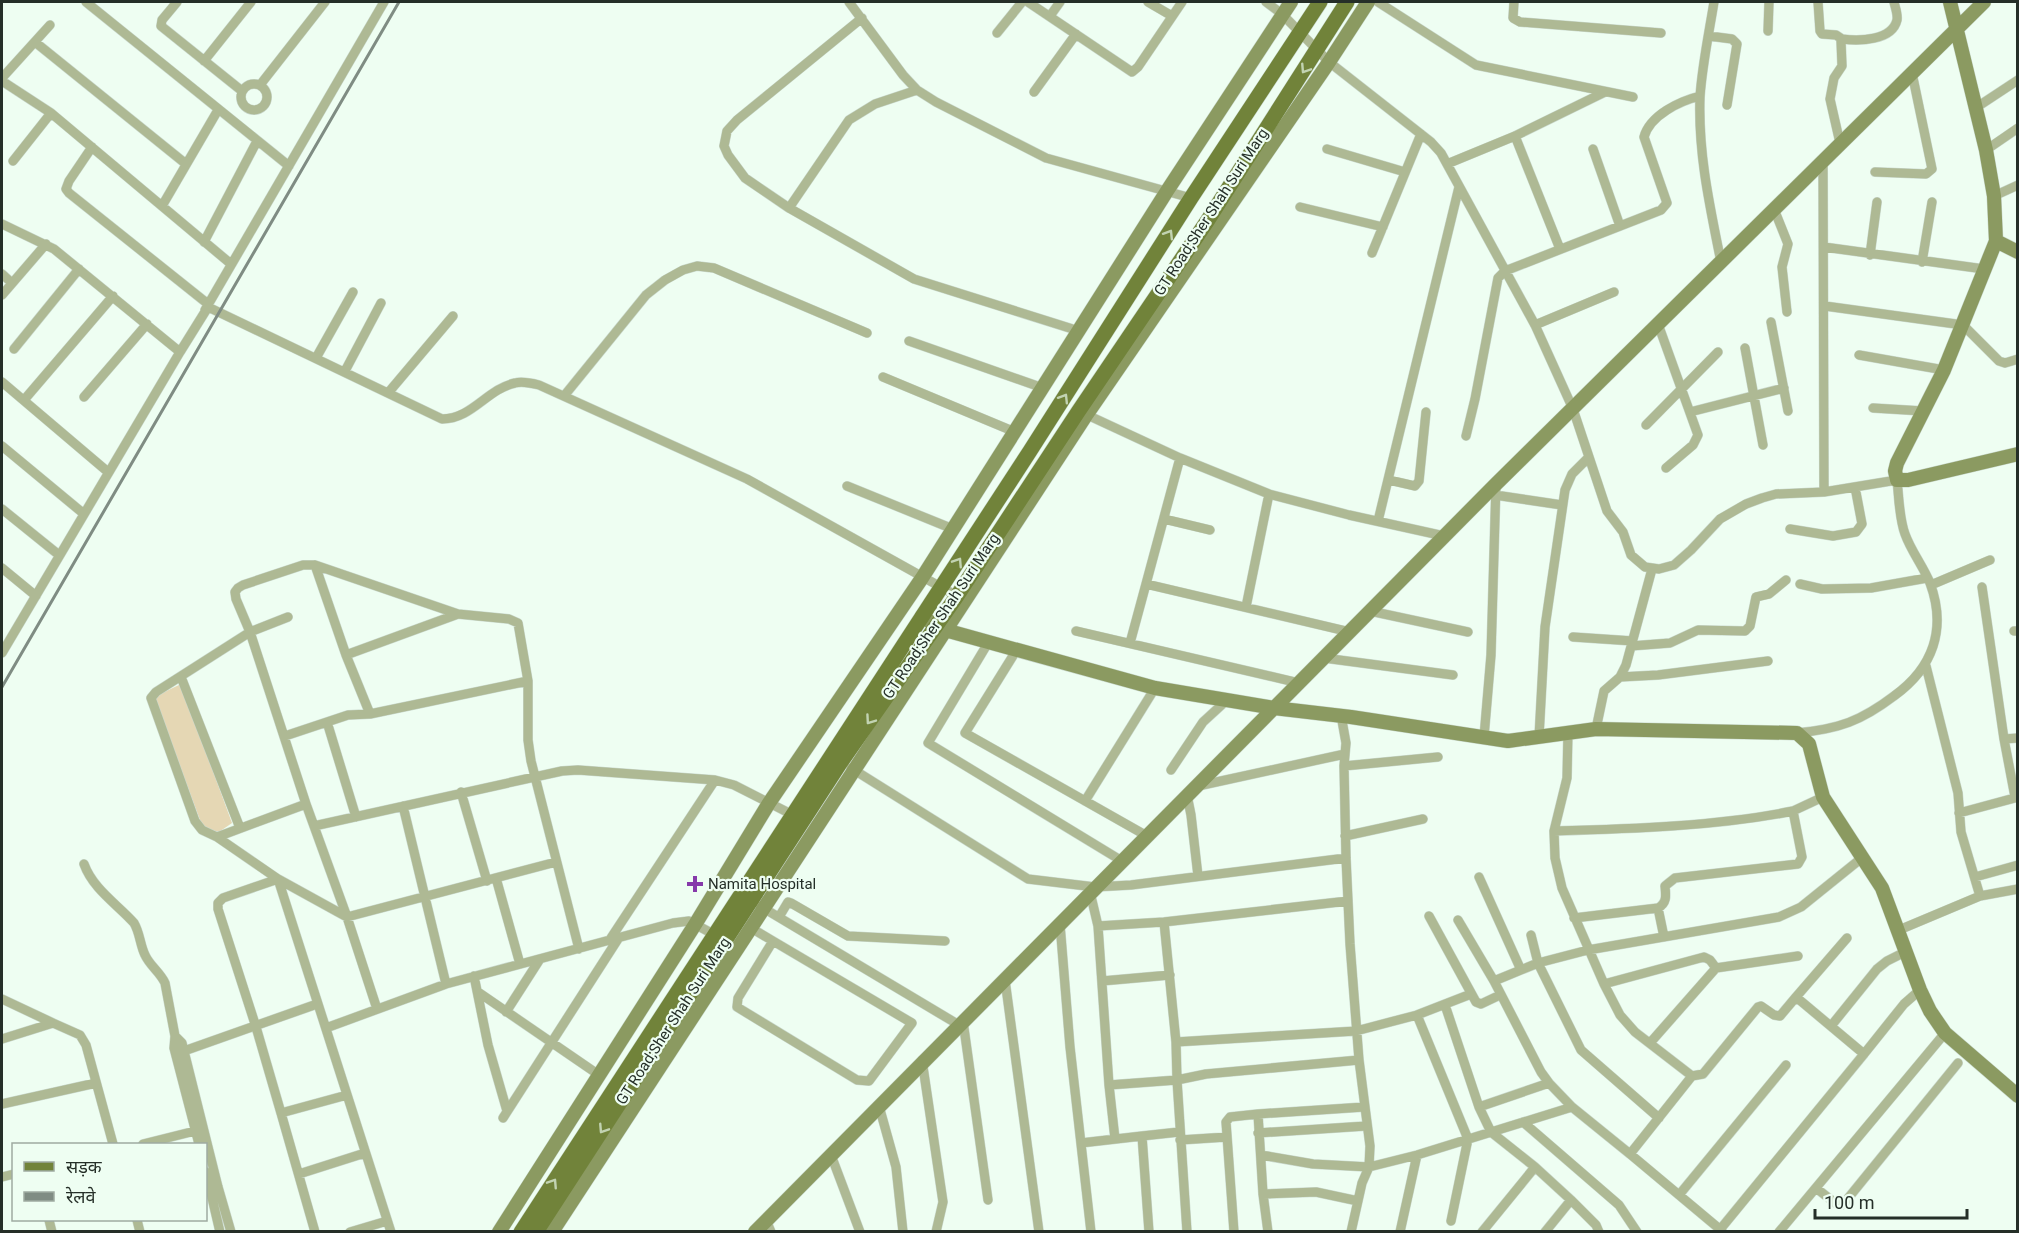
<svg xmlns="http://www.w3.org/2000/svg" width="2019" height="1233" font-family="Roboto,'Noto Sans Devanagari',sans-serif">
<rect width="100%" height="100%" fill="#eefef2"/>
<!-- green -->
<path fill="#e5d7b4" d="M181,684l51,139 -13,9 -16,-4 -49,-131z"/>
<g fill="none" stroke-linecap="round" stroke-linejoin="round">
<defs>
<path id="street" d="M86,2l203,164
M177,2l-15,18 -1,6 81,65
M849,2l54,73 14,15 19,12 110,56 145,40
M1028,2l104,70 6,-5 44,-65
M1148,2l24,14
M1266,2l16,12 47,48 102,80 10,11 94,172 38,84 34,102 16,21 8,23 14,12 14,2 15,-4 17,-15 29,-31 26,-15 16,-6 14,-4 48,-2 73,-12c2,17 2,38 8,54 6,17 18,32 25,49 17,46 3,85 -36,113 -33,25 -55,33 -97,37
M1378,2l98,63 157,32
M1514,2l-1,16 7,4 141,11
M1714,2c-5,31 -12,64 -14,95 -2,57 10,110 21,165
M1818,2l2,29 2,3 14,1 6,4
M1050,16l10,-14
M862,18l-125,102 -10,11 -3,15 4,9 17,23 44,30 125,71 165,52
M1768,31l1,-29
M997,33l25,-31
M1709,36l23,3 5,5 -10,61
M35,42l151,122
M204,61l47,-59
M2,78l48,-53
M2,81l49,32 -38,48
M241 97a13 13 0 1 1 26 0a13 13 0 1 1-26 0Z
M260,85l65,-83
M1034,92l42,-58
M1977,107l41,-27
M51,113l180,151
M1515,136l45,113
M1840,143l-10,-44 4,-21 8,-12 -1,-25 1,-2c17,2 50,2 55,-19 1,-6 -2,-13 -3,-18
M92,147l-23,34 -3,8 3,4 139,111
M1327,149l78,23
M1593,149l27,77
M1986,150l32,-22
M1823,160l1,332
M1447,164l68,-28 90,-44
M1875,172l51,2 6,-5 -20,-96
M1994,196l24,-11
M162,206l56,-96
M1300,207l83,20
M789,208l60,-88 26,-16 42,-14
M1774,209l14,35 -6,23 5,45
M2,224l52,25 126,103
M204,242l53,-101
M1824,247l160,22
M1372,253l49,-119
M1870,255l7,-53
M1922,262l10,-60
M2,274l10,9
M2,295l44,-51
M1825,306l138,19 36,36 6,2 13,-4
M205,310l179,-308
M1771,322l17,89
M1658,324l40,111 -5,10 -27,23
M1535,325l79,-33
M909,341l134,47
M1745,348l18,97
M14,349l65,-80
M1859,355l85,15
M316,358l37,-66
M345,371l36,-68
M883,377l132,55
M2,382l106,90
M388,393l65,-77
M564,396l82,-101 19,-15 18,-10 14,-4 17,2 153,65
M84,397l63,-73
M24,400l89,-104
M1873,408l50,3
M1690,412l94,-24
M1083,413l97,45 89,36 80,21 95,21
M1646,425l72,-73
M1466,436l9,-37 23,-121 7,-7 156,-61 6,-7 -23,-66c6,-22 36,-36 56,-41
M2,446l82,68
M1180,458l-34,126 204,48
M1389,480l26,6 4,-5 7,-69
M847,486l106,43
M1495,495l67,10
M2,509l57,46
M1164,519l46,11
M1378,521l81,-334
M1790,529l43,7 23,-4 6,-8 -7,-37
M315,565l31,90
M2,568l34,28
M1800,584l22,5 49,-1 56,-10
M1931,585l59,-25
M1982,587l22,152 11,58
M1246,607l23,-113
M1370,611l98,21
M1076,631l223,52
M2014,631h4
M1573,637l60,4
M988,643l-60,100 194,118
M1130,643l16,-59
M1631,646l39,-3 28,-13 47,1 5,-5 6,-29 13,-3 17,-14
M1016,651l-51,82 182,103
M2,653l178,-301 28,-45 234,112c30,0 45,-30 73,-36 7,-2 16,0 24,2l208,94 210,117
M1324,658l129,17
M181,677l59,151
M1620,677l38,-2 110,-14
M370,714l-24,-59 112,-41
M1341,715l5,28 -2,23 2,92 4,86 9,116 11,86 -1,21 -7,16 -11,49
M327,722l29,95
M1596,729l8,-38 16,-14 6,-12 26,-96
M1568,732l-1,46 -13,53 1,27 7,30 42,96 16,31 15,17 57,44 11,-2 55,-67 3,-1 13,9 6,1 16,-19 68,57 40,-50 16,-14
M285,736l63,-21 22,-1 158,-33
M1484,737l7,-82 5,-171
M1539,737l6,-110 20,-137 7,-16 16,-16
M2004,739l14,-1
M1344,766l94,-9
M851,768l177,111 67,8 36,-2 215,-27
M1171,770l32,-48 24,-22
M1198,786l147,-32
M461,792l26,89
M1187,795l4,20 7,61
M1085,801l70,-113
M306,804l-89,33 61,42 69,38 209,-55
M403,806l43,178
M1959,813l59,-16
M314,826l248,-55 16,-1 137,10 19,5 59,30
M1554,831c77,-2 164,-5 239,-20
M1345,836l78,-17
M217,837l-15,-7 -7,-9 -44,-123 5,-6 94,-60 38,-15
M84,864c9,25 33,40 50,59 6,10 6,22 11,32 5,11 15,17 20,28l10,53 -1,12 25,96
M1479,877l42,93
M1975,877l43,-12
M496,878l24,86
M1090,892l8,34 11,159 68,-5 10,152
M1980,896l38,-7
M760,906l199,119
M1658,908l6,29
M1429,916l47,86 5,2 19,-9
M779,917l9,-15 3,1 57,33 97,5
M1574,918l84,-10c9,-5 8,-12 7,-22l10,-8 123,-14 4,-7 -9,-46 30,-14
M1458,920l36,61
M1164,922l12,120
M1060,924l10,123 21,185
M1098,926l66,-4 184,-21
M751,928l22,13 139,82 -43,58 -12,-1 -120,-73 1,-9 35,-57
M1899,930l81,-34 -19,-64 -3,-39 -32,-127
M1531,935l7,28 43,87 78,68
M609,941l106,-161
M474,976l14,69 19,66
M1005,980l34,252
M1102,981l68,-6
M1604,984l100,-27 6,3 6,8 82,-12
M478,992l121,83
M1796,997l51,-59
M2,999l51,24
M1445,1005l34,102 12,25 44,35
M377,1009l-30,-92 -41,-113 -56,-172 -14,-33 -1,-7 3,-4 5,-3 60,-20h12l143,49 51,5 9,4 10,58v59l3,21 48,188
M506,1012l34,-53
M1417,1015l51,124 -17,82
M963,1021l25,179
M1831,1026l46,-57 10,-8 18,-9
M326,1028l120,-44 227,-61 16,-2 26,14
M175,1036l7,7 36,144 13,45
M2,1039l51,-16 27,12 6,10 27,99
M1650,1043l66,-75
M184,1051l133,-47
M922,1060l21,142 -7,30
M1359,1060l-153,14 -29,6 -1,-38 180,-11 61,-16 54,-21
M1109,1085l6,54
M2,1104l94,-21
M879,1106l17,61 7,65
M1479,1107l70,-24
M1572,1107l-23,-24 -8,-11 -47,-91 44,-18 50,-13 191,-33 22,-10 62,-50
M281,1113l-25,-86 -38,-118v-6l5,-5 55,-19 113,353
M503,1118l115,-179
M1523,1122l96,83 18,27
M1258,1133l108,-7
M1180,1140l47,-3
M1081,1143l61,-7
M143,1144l52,-13
M1630,1154l92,77
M831,1155l29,77
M1261,1155l52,9 56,3 48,-12 155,-48 58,47 62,-78
M206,1172l14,60
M299,1174l66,-21
M2,1177l12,-3
M1816,1188l19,15 7,2 3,-3 113,-139
M1263,1194l-5,-80 106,-7
M1679,1195l107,-130
M49,1220l3,12
M137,1220l3,12
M766,1220l5,12
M315,1232l-34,-119 66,-18
M350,1232l37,-11
M1149,1232l-7,-96 37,-4
M1234,1232l-8,-110 4,-5 28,-3
M1268,1232l-5,-38 53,-2 42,9
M1400,1232l17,-77
M1482,1232l53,-65 36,33
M1545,1232l26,-32 25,25 3,7
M1718,1232l146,-178
M1779,1232l166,-199"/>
<path id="secondary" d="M1950,2l36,148 8,46 2,45 -52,129 -47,93 -2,8 2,9h11l110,-26
M1996,241l22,11
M922,616l14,10 9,4 210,58 119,20 77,9 157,24 88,-12 201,4 12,11 14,53 59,91 38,102 10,21 15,22 73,63
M499,1232l197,-309 73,-120 153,-225 245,-387 124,-189
M552,1232l535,-818 242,-352 39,-60
M755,1232l741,-748 488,-482"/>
<path id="primary" d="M521,1232l509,-781 161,-253 129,-196
M536,1232l305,-470 116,-166 121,-184 130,-192 139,-218"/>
</defs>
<!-- street casing -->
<use href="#street" stroke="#cad9ce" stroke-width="10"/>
<!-- secondary casing -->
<use href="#secondary" stroke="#cad9ce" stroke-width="15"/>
<!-- primary casing -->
<use href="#primary" stroke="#cad9ce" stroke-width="16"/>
<!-- street -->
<use href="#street" stroke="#aeb994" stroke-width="9"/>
<!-- secondary -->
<use href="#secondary" stroke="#8b9a61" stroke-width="14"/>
<!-- primary -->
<use href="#primary" stroke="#71833a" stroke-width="15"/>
<!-- rail -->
<path stroke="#7f8c83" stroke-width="3" d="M2,687l397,-685"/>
</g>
<!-- one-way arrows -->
<defs><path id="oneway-chevron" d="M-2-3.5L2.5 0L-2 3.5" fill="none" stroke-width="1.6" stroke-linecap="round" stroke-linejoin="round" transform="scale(1.5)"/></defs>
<g stroke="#c2d3b2">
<use href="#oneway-chevron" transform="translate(1305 69) rotate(123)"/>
<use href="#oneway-chevron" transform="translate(1169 234) rotate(-58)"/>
<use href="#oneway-chevron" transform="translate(1064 398) rotate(-58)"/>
<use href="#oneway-chevron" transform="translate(958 562) rotate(-57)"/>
<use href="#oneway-chevron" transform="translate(870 720) rotate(125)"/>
<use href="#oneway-chevron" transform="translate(603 1129) rotate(123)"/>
<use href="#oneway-chevron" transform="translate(553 1183) rotate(-57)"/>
</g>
<!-- markers -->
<path fill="#8639aa" stroke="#eefef2" stroke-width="2" d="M692 875h6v6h6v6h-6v6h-6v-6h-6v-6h6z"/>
<g text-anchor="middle" stroke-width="4.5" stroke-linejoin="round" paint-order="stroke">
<!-- street labels -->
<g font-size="15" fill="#252f28" stroke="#eefef2">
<text transform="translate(1211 212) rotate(-57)" y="5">GT Road;Sher Shah Suri Marg</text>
<text transform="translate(941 616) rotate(-56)" y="5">GT Road;Sher Shah Suri Marg</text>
<text transform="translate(673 1021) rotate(-57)" y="5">GT Road;Sher Shah Suri Marg</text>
</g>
<!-- poi labels -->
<g font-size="15" fill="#252f28" stroke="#eefef2" text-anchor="start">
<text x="708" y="889">Namita Hospital</text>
</g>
</g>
<!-- border -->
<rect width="2019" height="1233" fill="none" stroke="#252f28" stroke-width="6"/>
<!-- legend -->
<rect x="12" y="1143" width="195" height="78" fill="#eefef2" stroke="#9eaba1" stroke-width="1.5"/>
<rect x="24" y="1162" width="30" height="9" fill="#71833a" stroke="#9eaba1" stroke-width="1.5"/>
<text x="66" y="1173" font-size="18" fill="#252f28">सड़क</text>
<rect x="24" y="1192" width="30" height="9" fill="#7f8c83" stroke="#9eaba1" stroke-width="1.5"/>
<text x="66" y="1203" font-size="18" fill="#252f28">रेलवे</text>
<!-- scale -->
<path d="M1815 1209v9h152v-9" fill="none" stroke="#252f28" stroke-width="3"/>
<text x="1824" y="1209" font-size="18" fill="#252f28" stroke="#eefef2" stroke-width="4.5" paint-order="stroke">100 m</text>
</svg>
